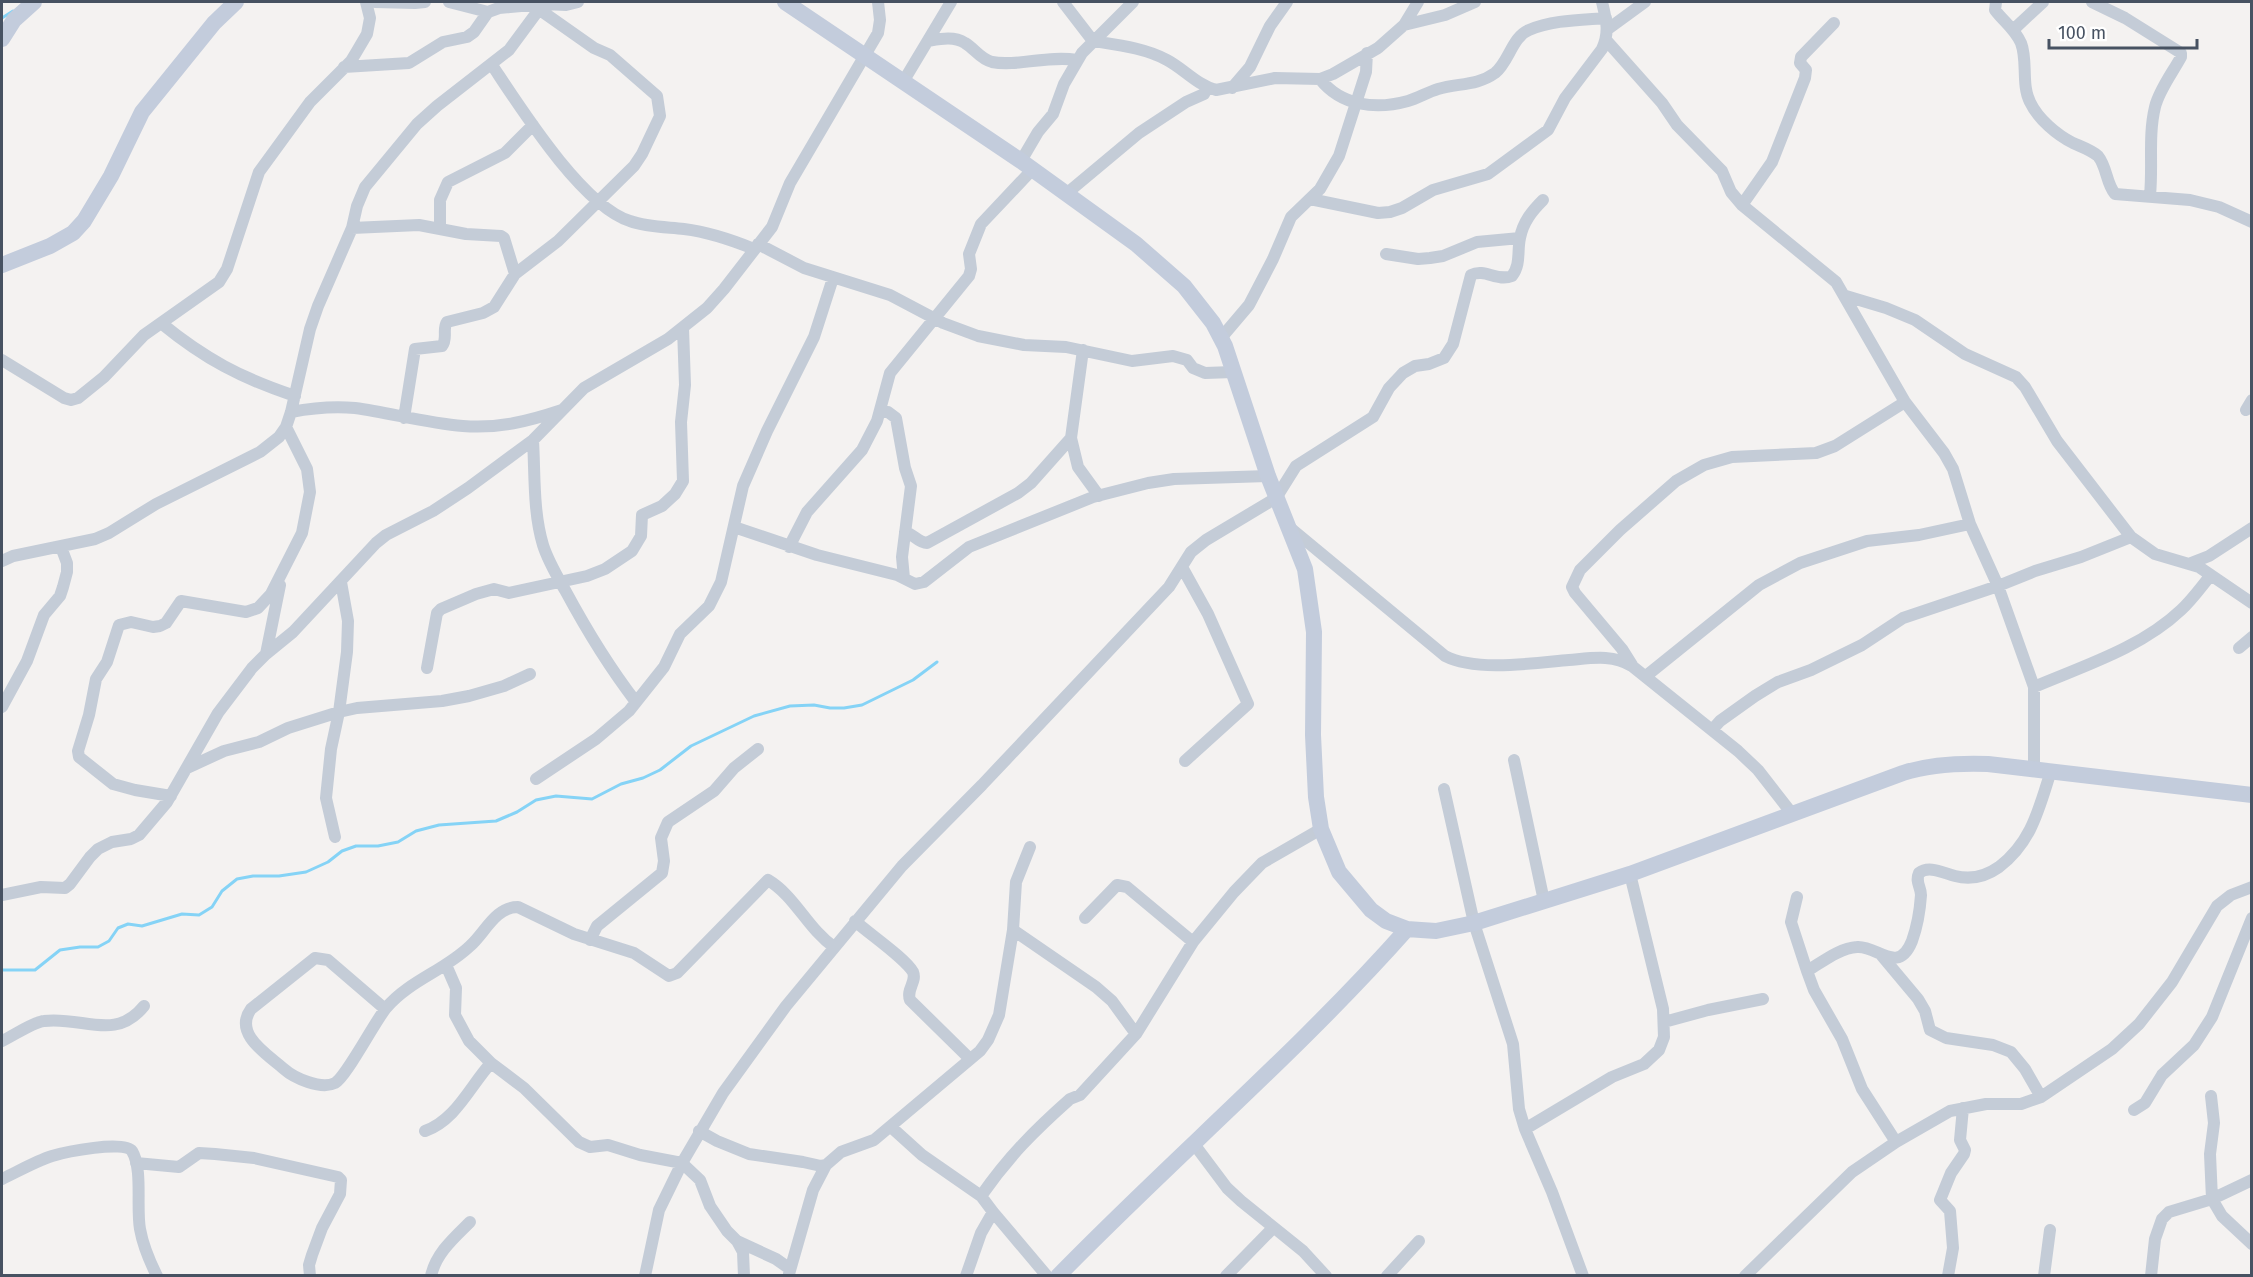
<svg xmlns="http://www.w3.org/2000/svg" width="2253" height="1277" font-family="'Fira Sans',sans-serif">
<rect width="100%" height="100%" fill="#f4f2f1"/>
<g fill="none" stroke-linecap="round" stroke-linejoin="round">
<!-- stream -->
<path stroke="#85d3f6" stroke-width="3" d="M2,18l11,-7
M2,970h33l25,-20 20,-3h18l11,-6 9,-13 10,-4 14,2 40,-12 17,1 13,-8 10,-16 15,-12 16,-3h26l27,-4 22,-10 14,-11 14,-5h22l20,-4 18,-11 23,-6 57,-4 21,-9 19,-12 20,-4 36,3 29,-15 22,-6 17,-8 31,-24 63,-30 36,-10 24,-1 16,3h14l18,-3 51,-25 24,-18"/>
<!-- street -->
<path stroke="#c4ccd7" stroke-width="12" d="M375,2l40,1 10,-1
M449,2l39,10 11,-4 44,-4 3,-2
M1063,2l30,39c25,4 52,7 74,19 17,9 30,25 49,30l59,-12 45,1 13,-5 45,-26 26,-23 14,-23
M1996,2l-1,8c8,11 20,19 26,33 7,18 0,41 9,59 8,17 27,33 43,41 9,4 18,7 25,13 9,11 8,27 17,38l75,6 29,7 33,15
M2092,2l33,16 56,35v4c-8,15 -22,33 -26,50 -7,29 -2,59 -5,88
M1404,25l41,-10 30,-13
M1608,29l37,-27
M2013,30l30,-28
M1606,40l56,63 15,22 45,46 9,21 11,13 94,77 69,120 39,51 9,16 17,55 28,62 36,101v81
M928,41c12,-2 26,-5 37,2 10,6 15,16 27,19 25,5 56,-7 85,-2
M492,65c28,42 90,141 138,156 17,6 36,6 54,8 24,3 48,11 70,20
M344,67l65,-4 34,-21 24,-5 7,-5 14,-20
M1320,79c21,27 56,31 88,22 10,-3 20,-9 30,-12 20,-6 39,-3 57,-16 14,-11 17,-36 34,-43 23,-10 52,-10 77,-12
M903,82l48,-80
M1232,88l18,-21 20,-41 17,-24
M1021,161l17,-29 15,-18 11,-30 18,-31 51,-51
M1066,194l73,-61 47,-31 18,-8 3,-6
M1310,199l68,14 12,-1 12,-4 31,-18 55,-16 60,-44 17,-32 37,-49c8,-17 4,-30 0,-47
M1742,205l30,-43 33,-84 1,-8 -6,-7 1,-6 33,-34
M352,228l67,-3 47,9 35,2 3,2 11,36
M440,229v-29l8,-18 57,-29 28,-28
M758,244l46,24 86,27 53,28 35,13 46,9 42,2 66,14 41,-5 14,4 6,8 12,5 28,-1
M1386,254l32,5 12,-1 13,-2 34,-14 43,-4
M1846,296l40,12 29,12 50,34 51,23 9,10 32,54 74,96 24,17 44,13 53,36
M161,323c44,36 80,55 134,73
M1221,338l28,-33 24,-46 18,-42 29,-28 19,-33 27,-84 1,-19
M1083,350l-12,88 7,29 21,29
M2,360l62,38 7,2 7,-2 26,-21 40,-42 75,-53 8,-13 32,-97 51,-70 41,-41 6,-10 10,-17 3,-16 -4,-16
M2246,410l6,-10
M291,412c21,-4 42,-6 64,-4 36,5 71,15 108,18 35,3 66,-5 99,-16
M880,412h8l8,6 9,50 6,18 -9,71 2,21
M404,418l11,-69 27,-3c6,-7 0,-17 5,-24l36,-9 11,-6 21,-33 43,-33 76,-75 8,-12 18,-38 -3,-20 -47,-41 -16,-7 -54,-38
M533,440c2,34 0,72 10,105 5,16 14,31 22,45 21,39 44,77 71,112
M1288,526l157,130c31,16 89,7 124,4 23,-2 43,-6 63,6l106,85 20,19 35,45
M734,527l83,28 80,20 18,9 9,-2 45,-35 124,-50 55,-14 26,-4 94,-3
M905,532c9,2 13,11 22,11l91,-50 13,-10 40,-45
M789,547l18,-35 55,-62 15,-29 13,-48 79,-97 2,-7 -2,-15 12,-30 51,-54
M2,561l11,-5 82,-17 14,-6 47,-29 104,-52 19,-15 7,-10 5,-15 19,-83 8,-23 34,-78 5,-22 8,-19 52,-63 20,-18 72,-56 34,-46 23,1 12,-3
M2191,563l18,-7 43,-28
M1182,567l26,47 40,90 -63,57
M2239,648l13,-11
M266,654l14,-69
M1632,665l-10,-16 -47,-56 -3,-6 8,-17 40,-40 56,-49 28,-16 28,-8 84,-4 19,-7 70,-44
M427,668l10,-55 4,-4 35,-15 18,-5 15,4 78,-17 18,-7 27,-18 9,-15 1,-21 20,-9 13,-12 8,-13 -2,-59 4,-37 -2,-57
M1646,676l113,-91 41,-22 67,-22 52,-6 51,-11
M2034,687c49,-21 107,-39 147,-77 11,-10 20,-23 30,-35
M2,707l25,-46 17,-46 16,-19 3,-9 4,-15v-9l-6,-16
M1712,730l8,-9 35,-25 23,-14 33,-12 51,-25 41,-27 95,-32 37,-15 46,-14 50,-20
M1514,760l30,141
M187,768l37,-17 35,-9 29,-14 51,-16 18,-4 85,-7 27,-5 35,-10 26,-12
M536,779l60,-40 33,-28 35,-44 16,-33 29,-28 12,-24 22,-96 24,-55 47,-94 19,-59
M1444,789l30,134 39,121 6,65 6,20 27,63 31,84
M171,796l-36,-6 -22,-6 -34,-27 -1,-6 11,-36 7,-36 11,-17 12,-37 12,-3 22,5 7,-1 6,-3 15,-22 65,11 12,-4 13,-14 31,-61 8,-41 -3,-23 -21,-42
M335,837l-9,-39 5,-49 8,-37 8,-60 1,-31 -7,-39
M2,895l39,-8 24,1 5,-4 20,-27 8,-8 14,-7 19,-3 8,-4 28,-33 51,-89 34,-45 14,-14 27,-22 83,-89 10,-8 47,-24 35,-23 65,-48 51,-52 84,-49 39,-31 17,-19 48,-62 18,-44 88,-150 2,-13 -2,-18
M1797,897l-6,25 16,49 7,19 28,49 20,50 34,53
M1085,918l32,-33 10,2 66,55
M855,921c13,12 50,37 58,51 4,10 -7,17 -3,28l60,59
M1013,930l83,57 16,14 24,33
M590,940l7,-14 65,-53 2,-12 -3,-23 7,-16 46,-31 20,-23 24,-19
M1882,956l36,43 7,12 5,19 16,8 47,7 18,7 14,17 16,28
M446,965l10,23 -1,27 14,26 22,22 33,25 55,54 11,5 18,-2 32,10 42,8 18,17 10,26 17,25 10,10 39,18 14,10
M1807,971c14,-8 32,-23 50,-24 20,-2 41,29 55,-6 5,-14 8,-31 9,-46 0,-8 -6,-13 -2,-22 10,-8 24,0 36,3 16,4 30,1 44,-9 33,-25 40,-59 52,-96
M385,1009l-57,-49 -13,-2 -64,51c-18,25 16,45 33,60 10,9 37,21 51,14 11,-6 39,-60 51,-75 24,-28 58,-37 84,-62 15,-13 25,-39 48,-39l56,27 60,19 35,23 8,-3 91,-93c27,16 40,49 66,67
M1664,1022l44,-12 55,-11
M2,1041c11,-5 31,-19 42,-20 39,-5 71,21 100,-15
M2211,1096l3,27 -4,31 2,45 10,17 30,28
M2134,1110l11,-7 17,-28 32,-30 18,-28 40,-99
M891,1127l31,28 59,41 12,16 54,64
M1525,1129l87,-52 32,-13 15,-14 5,-13 -1,-28 -33,-135
M425,1131c31,-11 45,-45 66,-68
M699,1131l18,10 32,13 54,8 18,4 5,-1 15,-13 33,-12 106,-89 8,-11 11,-25 14,-85 3,-48 14,-35
M1194,1144l33,44 14,13 62,50 23,25
M136,1163l43,4 20,-14 16,1 39,4 84,19 3,3 -1,14 -18,34 -10,27 -3,10 1,11
M2,1179c15,-7 34,-18 50,-23 13,-4 72,-16 80,-5 11,18 4,56 8,78 3,17 9,31 17,47
M981,1196c27,-39 54,-66 89,-97l10,-4 56,-61 57,-92 41,-50 28,-29 59,-34
M737,1241l6,11 1,24
M789,1274l24,-84 13,-25
M431,1276c5,-23 23,-38 39,-54
M645,1276l14,-66 23,-47 41,-70 63,-87 116,-140 80,-81 187,-198 22,-35 15,-12 70,-42 20,-32 77,-49 16,-29 14,-15 12,-7 14,-2 15,-6 9,-14 18,-69c14,-7 26,7 41,1 9,-12 5,-24 8,-38 3,-16 12,-27 23,-38
M966,1276l15,-43 12,-21
M1226,1276l47,-48
M1387,1276l32,-35
M1745,1276l107,-104 44,-30 54,-31 36,-7h35l20,-7 71,-48 27,-25 33,-42 45,-76 14,-11 21,-8
M1948,1276l5,-28 -3,-37 -10,-11 11,-27 13,-19 1,-4 -5,-10 3,-32
M2044,1276l6,-46
M2151,1276l4,-37 7,-20 7,-7 43,-13 40,-19"/>
<!-- secondary -->
<path stroke="#c3ccdc" stroke-width="16" d="M785,2l236,159 115,83 48,42 29,37 12,23 43,130 37,93 9,63 -1,103 3,62 5,32 18,43 32,38 15,11 21,8 14,1 15,1 38,-8 156,-49 273,-101c28,-9 57,-10 85,-9l264,31
M2,39l12,-19 20,-18
M2,265l48,-19 23,-13 11,-12 27,-45 31,-64 72,-89 22,-21
M1058,1276c115,-118 240,-224 349,-347"/>
</g>
<!-- border -->
<rect width="2253" height="1277" fill="none" stroke="#475262" stroke-width="6"/>
<!-- scale -->
<path d="M2049 39v9h148v-9" fill="none" stroke="#475262" stroke-width="3"/>
<text x="2058" y="39" font-size="18" fill="#475262" stroke="#ffffff" stroke-width="4.5" paint-order="stroke">100 m</text>
</svg>
